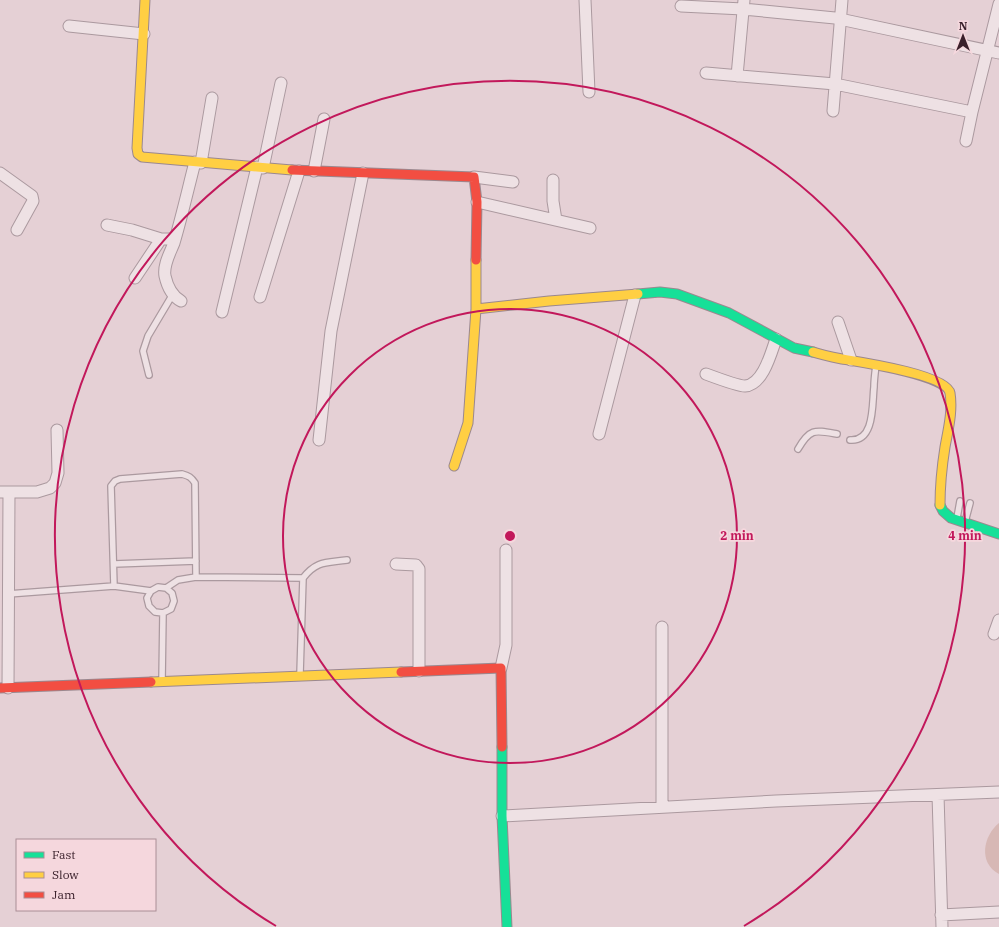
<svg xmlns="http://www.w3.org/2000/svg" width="999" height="927" font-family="'IBM Plex Serif',serif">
<rect width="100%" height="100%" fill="#e5d0d5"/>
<!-- park -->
<path fill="#d7b8b5" d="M999,823v51c-21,-11 -16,-38 0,-51z"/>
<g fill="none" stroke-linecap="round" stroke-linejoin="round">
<defs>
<path id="lane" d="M149,375l-6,-24 5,-15 25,-42
M850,440c25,2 22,-36 24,-53 0,-7 1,-14 2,-22
M798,449c12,-21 17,-19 39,-15
M957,518l3,-17
M965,522l5,-19
M114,564l82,-3
M303,578c14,-18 24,-15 44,-18
M114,586l-3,-100 4,-5 5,-2 62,-5c7,2 9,3 13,9l1,94
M166,588l12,-8 18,-3 107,1 -3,96
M8,594l106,-8 37,5 7,-4 8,1 6,5 2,8 -3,8 -8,4 -8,-1 -6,-6 -2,-8 4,-7
M162,681l1,-68"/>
<path id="street" d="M585,0l4,92
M681,6l62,3 92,9 164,35
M69,26l75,8
M706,73l129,11 137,28
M737,76l7,-76
M833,111l9,-111
M966,141l6,-29 27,-108
M201,163l11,-65
M263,168l18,-85
M314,171l10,-52
M0,173l32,23 1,5 -16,29
M474,177l39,5
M553,180v21l3,19
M477,202l113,26
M107,225l25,5 29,9
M135,278l26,-39h14
M260,297l39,-126
M181,301c-9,-5 -14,-16 -16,-25 -2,-11 5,-23 9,-33 8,-27 14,-54 21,-81
M222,312l35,-145
M838,322l13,38
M706,374c8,3 33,12 39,12 18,-1 26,-33 31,-47
M599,434l36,-139
M319,440l12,-109 32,-158
M0,492h37l13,-4 5,-5 3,-10 -1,-43
M396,564l20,1 3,4v102
M994,634l5,-14
M501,668l5,-23v-95
M8,688l1,-196
M938,795l4,132
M662,807v-180
M502,816l274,-15 223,-9
M941,915l58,-3"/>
<path id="fast" d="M638,294l22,-2 17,2 52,19 65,35 19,4
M940,505l3,6 8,7 48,16
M502,747v69l5,111"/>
<path id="slow" d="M145,0l-8,148 1,6 4,3 150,13
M476,309l73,-8 89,-7
M813,352c9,3 19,5 29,7 18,3 105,16 108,34 3,18 -2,37 -5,54 -3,19 -5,39 -5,58
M454,466l14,-43 8,-114v-49
M151,682l250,-10"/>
<path id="jam" d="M292,170l182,7 3,25 -1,58
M401,672l100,-4 1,79
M0,688l151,-6"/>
</defs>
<!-- lane casing -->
<use href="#lane" stroke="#ab999f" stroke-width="8"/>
<!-- street casing -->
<use href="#street" stroke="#ab999f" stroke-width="13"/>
<!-- fast casing -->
<use href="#fast" stroke="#9b888f" stroke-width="11"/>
<!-- slow casing -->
<use href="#slow" stroke="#9b888f" stroke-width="11"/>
<!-- jam casing -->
<use href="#jam" stroke="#9b888f" stroke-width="11"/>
<!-- lane -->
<use href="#lane" stroke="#eee1e4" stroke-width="5.5"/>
<!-- street -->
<use href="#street" stroke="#eee1e4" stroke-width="11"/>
<!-- fast -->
<use href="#fast" stroke="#16e098" stroke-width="9"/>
<!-- slow -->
<use href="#slow" stroke="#ffcf43" stroke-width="9"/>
<!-- jam -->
<use href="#jam" stroke="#f24e42" stroke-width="9"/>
</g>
<!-- distance rings -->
<g fill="none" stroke="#c2185b" stroke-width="2">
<circle cx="510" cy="536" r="227"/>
<path d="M276 926A455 455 0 1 1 744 926"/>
</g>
<circle cx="510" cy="536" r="6" fill="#c2185b" stroke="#f5d7dd" stroke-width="2"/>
<g font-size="12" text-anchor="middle" font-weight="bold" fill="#c2185b" stroke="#f5d7dd" stroke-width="3.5" stroke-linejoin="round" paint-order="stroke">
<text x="737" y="540">2 min</text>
<text x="965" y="540">4 min</text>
</g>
<!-- legend -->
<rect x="16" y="839" width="140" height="72" fill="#f5d7dd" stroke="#aa8e96"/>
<rect x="24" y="852" width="20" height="6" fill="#16e098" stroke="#aa8e96"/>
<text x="52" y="859" font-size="12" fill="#3a202b">Fast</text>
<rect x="24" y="872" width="20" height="6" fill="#ffcf43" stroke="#aa8e96"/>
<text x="52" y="879" font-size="12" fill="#3a202b">Slow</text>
<rect x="24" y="892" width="20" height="6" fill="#f24e42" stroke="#aa8e96"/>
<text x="52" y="899" font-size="12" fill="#3a202b">Jam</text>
<!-- north arrow -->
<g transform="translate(963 36)" stroke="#f5d7dd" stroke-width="3" paint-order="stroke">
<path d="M0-3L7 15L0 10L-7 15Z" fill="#3a202b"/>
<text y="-6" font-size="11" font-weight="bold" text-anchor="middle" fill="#3a202b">N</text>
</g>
</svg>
